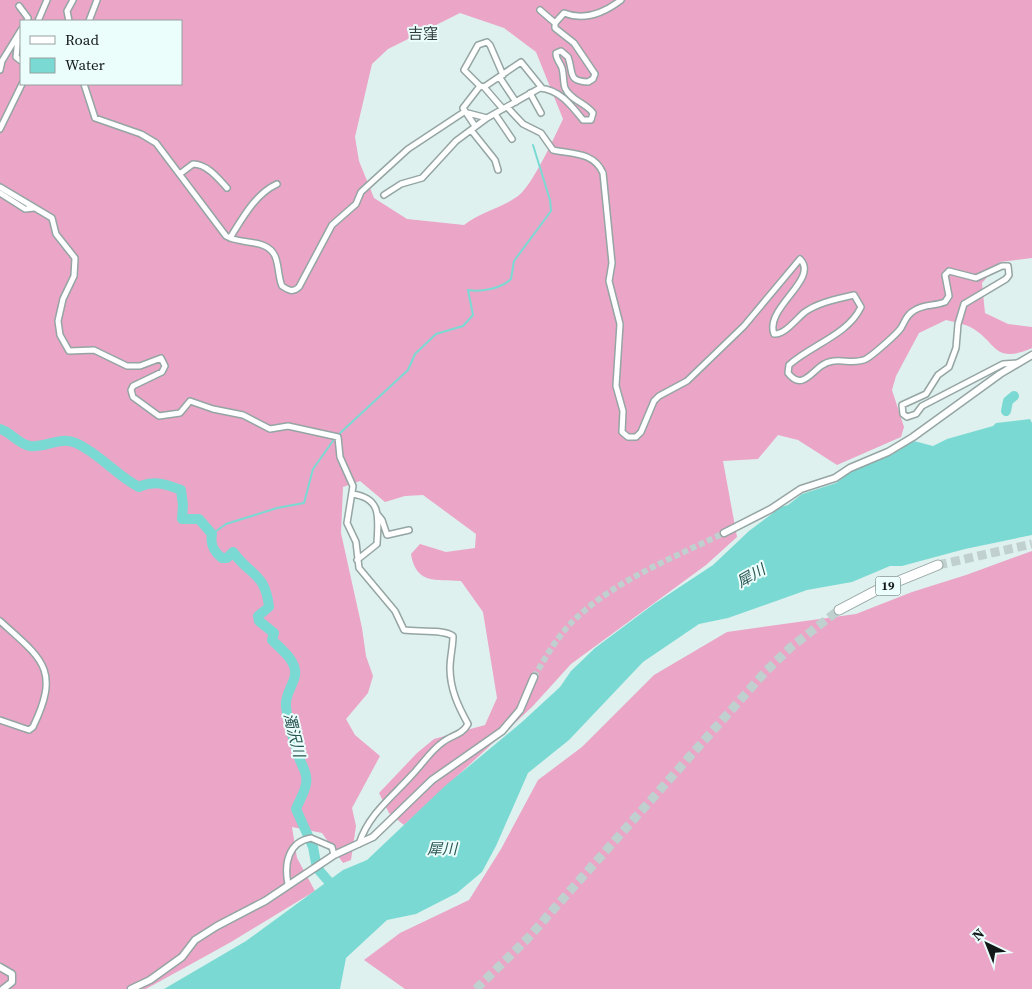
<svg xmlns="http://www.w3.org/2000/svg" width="1032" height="989" font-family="'Source Serif 4','Noto Sans JP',serif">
<rect width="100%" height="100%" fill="#dff1ef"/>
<!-- forest -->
<path fill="#eaa5c7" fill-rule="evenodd" d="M0,0h1032v258l-32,4 -18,21 3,30 23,11 24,3v21c-39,17 -35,-6 -60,-20 -7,-4 -18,-6 -26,-8l-27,13 -23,43 -4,14 12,37 -3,10 -64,28 -39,-25 -20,-5 -20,24 -35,2 14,76 -31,28 -135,99 -39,43 -128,118 -15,-12 -10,-20 38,-40 17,-14 51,-14 12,-27 -14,-86 -22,-31c-25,-2 -45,4 -50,-27l9,-10 26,8 29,-4 1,-14 -53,-39 -18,1 -20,6 -25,-21 -17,6 -2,46 21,95 4,28 7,20 -5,17 -22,26 9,16 25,21 -28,52 4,18 -5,34 -8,3 -21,-30 -30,-6 5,31 18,33 -84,51 -85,47h-146zM460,13l44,15 32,24 27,67c-8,17 -31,67 -45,77 -16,12 -36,15 -54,29l-57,-6 -33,-21 -15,-37 -4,-24 17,-73 16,-15zM21,21h160v63h-160z
M1032,551v438h-627l-41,-29 36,-27 69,-33 32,-51 37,-69 44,-33 72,-72 73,-43 129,-18 56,-22 54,-17z"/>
<!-- water -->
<path fill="#7adad3" d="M1030,419l2,4v112l-67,14 -63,17h-12l-38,16 -45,8 -79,28 -29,6 -56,38 -74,78 -41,33 -32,73 -14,26 -25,21 -41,21 -29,6 -41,38 -6,31h-176l82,-48 97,-71 24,-10 78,-74 77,-64 38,-35 11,-16 24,-23 59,-44 59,-39 36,-34 32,-24 7,-2 14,-11 34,-11 17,-13 38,-15 23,-14 19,5 14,-7 46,-13 3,-3z"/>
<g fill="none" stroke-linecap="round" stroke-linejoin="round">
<!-- stream -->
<path stroke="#7adad3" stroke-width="2" d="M338,435l70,-65 7,-16 21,-20 27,-8 10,-11 -5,-25c13,2 33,-1 43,-11l3,-18 37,-50 -1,-11 -17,-55
M212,534l14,-10 51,-16 27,-5 9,-34 22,-31"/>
<!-- river -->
<path stroke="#7adad3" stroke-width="10" d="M1006,411l2,-10 6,-5
M0,429c11,3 18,15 30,17 15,2 30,-10 46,-3 24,11 40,32 63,44 15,-7 27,-3 42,3l2,15 -1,14h17l13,15c-2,10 1,17 10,24h5l6,-6c17,24 32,20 36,55l-11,9 1,5 15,12 -2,7c8,8 21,18 23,30 2,10 -9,22 -9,33 -1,8 9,42 12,52 3,10 10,17 8,29 -1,8 -7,17 -10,25l17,38 4,21 20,23"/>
<!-- tertiary-tunnel -->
<path stroke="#c0d0cf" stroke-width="6" stroke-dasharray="6 3" stroke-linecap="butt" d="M534,677c11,-19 23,-40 39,-56 42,-41 100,-63 151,-88"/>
<!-- trunk-tunnel -->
<path stroke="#c0d0cf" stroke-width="9" stroke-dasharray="9 4.5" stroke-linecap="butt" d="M938,565l94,-21
M476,989l52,-51 238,-267 25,-24 48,-37"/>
<defs>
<path id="minor" d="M19,6l9,12 -1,3
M540,10l15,13
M38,21l9,-21
M69,21l-2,-10 6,-11
M89,21l8,-21
M18,39l-2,18 5,4
M0,70l2,-9 19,-31
M500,78l16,24
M84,84l11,34 46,16 15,9 70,93c14,9 41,2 49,20 4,9 3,21 7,30 6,4 11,7 17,1l33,-62 24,-21 5,-12 47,-43 56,-37 23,6 53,-30c20,2 31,17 43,32h8l2,-7c-7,-10 -23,-13 -28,-25 -2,-6 -1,-13 -3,-20 -2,-6 -6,-8 -6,-15l5,-2 7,6c6,16 -1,24 20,25l5,-3 2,-5 -21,-31 -19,-15v-5l9,-10c20,8 40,0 57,-13
M480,86l-16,-16 14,-25 9,-3 3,3 13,30
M484,87l37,-25 21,26
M530,93l11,20
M507,107l16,17 18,9 12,17c19,4 41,2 50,23l9,90 -3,18 11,43 -4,62 7,25 -1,21 6,5h8l5,-5 13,-31 5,-5 28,-15 57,-55 56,-67c20,20 -36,49 -26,75 11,1 22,-15 31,-22 14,-10 33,-13 49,-17l7,12c-13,28 -50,38 -72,58l-1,8c13,17 22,1 33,-7 15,-11 31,0 45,-7 7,-4 31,-25 35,-31 4,-7 6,-14 14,-18 9,-6 20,-4 30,-8l4,-6 -4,-21 4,-4 27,7 26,-12h6l1,9 -3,4 -42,25 -6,20 -2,24 -7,19 -11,8 -12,19 -24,11 1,9 4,3 9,-3 6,-8 81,-42 15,-1
M495,114l17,25
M475,126l-12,-18 17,-22 4,1 19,22
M0,129l22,-45
M471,130l24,30 3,10
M181,173l12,-9c14,0 25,14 34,24
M0,187l52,31 4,16 19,24 -1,18 -11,23 -5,22 2,14 9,16 25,-1 33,16h13l21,-8 4,8 -3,6 -29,14 -2,4 2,7 26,19 21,-3 10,-12 23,8 30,6 27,14 18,-3 50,11 2,20 13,29 -6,37 9,19 3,26 36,43 9,19c14,2 39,-1 49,6 0,11 -3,21 -3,32 0,21 8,38 18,56 -6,11 -16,11 -25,18 -13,9 -21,23 -32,34 -20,22 -43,39 -52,68
M0,193l25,16 9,-1
M384,195l17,-11 21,-6 34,-37 31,-23
M230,238c12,-19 25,-44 47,-54
M352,494c31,4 26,25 25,50l-20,16
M378,515l4,5 5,15 22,-5
M0,621c42,38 61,48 33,106l-4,3 -29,-10
M288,884c-4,-20 0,-42 23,-46l21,9 2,8"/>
<path id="tertiary" d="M724,533l47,-24 30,-20 34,-11 15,-10 38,-16 25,-15 87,-63 32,-19
M0,967l12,7v8l-9,7
M131,989l19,-9 32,-23 13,-17 22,-14 48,-25 69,-46 39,-18 59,-57 70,-49 18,-21 14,-33"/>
<path id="trunk" d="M839,610l40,-21 59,-24"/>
</defs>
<!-- minor casing -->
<use href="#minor" stroke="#94a5a3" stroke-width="8"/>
<!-- tertiary casing -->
<use href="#tertiary" stroke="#94a5a3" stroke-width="9"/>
<!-- trunk casing -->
<use href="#trunk" stroke="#94a5a3" stroke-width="11"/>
<!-- minor -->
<use href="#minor" stroke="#fff" stroke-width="5"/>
<!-- tertiary -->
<use href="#tertiary" stroke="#fff" stroke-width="6"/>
<!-- trunk -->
<use href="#trunk" stroke="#fff" stroke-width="9"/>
</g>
<g text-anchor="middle" stroke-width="4" stroke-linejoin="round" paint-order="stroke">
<!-- shield labels -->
<rect fill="#ecfefc" stroke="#535d5c" stroke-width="1" x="875.5" y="576.5" width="25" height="19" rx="4"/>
<g font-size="12" font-weight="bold" fill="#121817">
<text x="888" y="590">19</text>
</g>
<!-- neighbourhood labels -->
<g font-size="15" fill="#2c3a39" stroke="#ecfefc">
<text x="423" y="39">吉窪</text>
</g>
<!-- water labels -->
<g font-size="15" font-style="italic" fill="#285451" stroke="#ecfefc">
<text transform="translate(751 576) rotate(-30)" y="5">犀川</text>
<text transform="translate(294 735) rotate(76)" y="5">濁沢川</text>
<text x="442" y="854">犀川</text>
</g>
</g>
<!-- legend -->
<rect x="20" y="20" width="162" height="65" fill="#ecfefc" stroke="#95a2a0"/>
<rect x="30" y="36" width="25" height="8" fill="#ffffff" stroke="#95a2a0"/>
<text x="65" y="45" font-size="15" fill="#121817">Road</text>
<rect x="30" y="58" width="25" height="15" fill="#7adad3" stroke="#95a2a0"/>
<text x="65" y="70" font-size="15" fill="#121817">Water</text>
<!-- north arrow -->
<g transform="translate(987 944) rotate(317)" stroke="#ecfefc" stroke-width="4" paint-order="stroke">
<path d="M0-4L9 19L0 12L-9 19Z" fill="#121817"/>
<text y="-8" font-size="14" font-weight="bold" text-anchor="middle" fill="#121817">N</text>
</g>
</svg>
